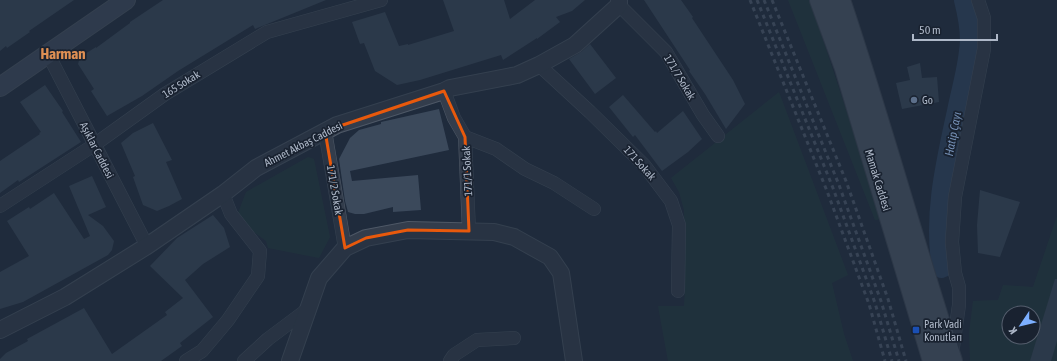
<svg xmlns="http://www.w3.org/2000/svg" width="1057" height="361" font-family="'Asap Condensed',sans-serif">
<rect width="100%" height="100%" fill="#1f2b3c"/>
<!-- green -->
<path fill="#21393d" fill-rule="evenodd" d="M788,0h22l72,219 -7,1z
M779,92l69,183 -16,8 12,51 9,27h-185l-10,-55h26l1,-18 -1,-78 -5,-18 -8,-14z
M308,157l6,2 16,78 -11,21 -51,-10 -2,-7 -16,-12 -12,-16 8,-21z
M1057,216v145h-87l-1,-28 4,-32 25,-1 5,-15 30,2zM1009,313h24v24h-24z"/>
<g fill="none" stroke-linecap="round" stroke-linejoin="round">
<!-- river -->
<path stroke="#2f4563" stroke-width="20" d="M942,268c-9,-53 4,-106 15,-157 4,-20 10,-40 12,-60 3,-17 -1,-35 -5,-51"/>
</g>
<!-- building -->
<path fill="#3b495b" d="M0,0h74l-45,31 1,1 -23,16 -1,-2 -6,5z
M163,0h163l-71,29 -2,-4 -75,46 -36,25 -35,20 -16,-25 3,-2 -16,-25 2,-7 16,-10v1l34,-25v-1z
M443,0h61l6,19 25,-19h50l-13,11 -16,6 4,5 -23,17v-1l-34,22 -2,-5 -81,25 -23,5 -22,-14 -11,-28 -4,1 -8,-22 33,-10 14,34 9,-2v1l46,-14z
M644,0h37l12,17 -1,1 41,62 12,24 -19,25 -21,-35 -16,-23 1,-1z
M590,44l26,34 -21,16 -26,-35 12,-7z
M920,63l2,15 15,-1 2,25 -37,7 -6,-26 14,-3 -3,-13z
M45,85l18,26 -1,1 19,30 -62,40 -1,-2 -18,13v-32l40,-27 -1,-1 2,-1 -21,-30z
M623,95l32,37 1,-1 1,2 26,-22 19,28 -14,13 -26,19 -27,-36 -2,2 -24,-30z
M439,109l10,41 -99,21 2,10 66,-6 3,35 -28,2v-5l-29,7h-9l-7,-2 -3,-11 -6,-42 11,-21 9,-8 22,-6v-2z
M153,123l19,37 -6,2 16,37 -13,7 -12,5 -14,-6 -10,-28 2,-1 -14,-33 12,-10z
M92,176l14,31 -18,8 15,11 11,15 -2,9 -4,5 -85,47 -23,7v-37l29,-16 -22,-35 22,-14 1,2 24,-16 30,46 6,-3 -21,-50z
M980,190l40,12 -20,55 -22,-4 -1,-28z
M213,215l11,13 6,19 -27,17 -18,16 28,37 -33,26 2,3 -21,15h-161v-2l6,-6 22,-12 -1,-2 57,-31 28,46 55,-39 -2,-3 18,-14 -33,-32 27,-28z
M1055,279h2v62l-6,20h-21z"/>
<g fill="none" stroke-linecap="round" stroke-linejoin="round">
<defs>
<path id="minor" d="M619,5l47,47 37,63 15,21
M48,54l99,192
M539,65l51,47 54,53 27,36 8,24 -1,66
M444,91l10,27 11,19 4,94
M325,131l20,117
M465,137l31,12 29,20 29,14 40,26
M0,206l94,-61 71,-51 102,-62 114,-32
M952,354l7,-49v-18l-4,-14 -3,-31 3,-45 29,-148v-31l-6,-18
M186,361l16,-10 26,-31 30,-44 2,-25 -29,-37 -8,-20
M244,361l24,-22 40,-30
M450,361l4,-6 23,-15 37,-2"/>
<path id="tertiary" d="M0,330l65,-33 82,-51 76,-52 33,-26 81,-43 107,-34 6,-3 67,-13 22,-10 36,-20 44,-40v-5
M290,361l29,-83 26,-30 21,-10 42,-8 86,2 20,5 36,20 11,16 13,88"/>
<path id="secondary" d="M0,87l126,-87"/>
<path id="primary" d="M820,0l25,68 88,293
M840,0c40,119 73,241 112,361"/>
</defs>
<!-- minor casing -->
<use href="#minor" stroke="#4e5866" stroke-width="14"/>
<!-- tertiary casing -->
<use href="#tertiary" stroke="#4e5866" stroke-width="18"/>
<!-- secondary casing -->
<use href="#secondary" stroke="#4e5866" stroke-width="20"/>
<!-- primary casing -->
<use href="#primary" stroke="#3d4655" stroke-width="22"/>
<!-- minor -->
<use href="#minor" stroke="#333d4c" stroke-width="13"/>
<!-- tertiary -->
<use href="#tertiary" stroke="#333d4c" stroke-width="16"/>
<!-- secondary -->
<use href="#secondary" stroke="#414c5f" stroke-width="18"/>
<!-- primary -->
<use href="#primary" stroke="#515c6c" stroke-width="20"/>
<!-- rail -->
<path stroke="#556173" stroke-width="3" stroke-dasharray="4 4" stroke-linecap="butt" d="M750,0l77,191 42,113 16,57
M757,0l76,188 42,115 17,58
M764,0l75,185 42,116 18,60
M772,0l74,181 42,118 18,62"/>
</g>
<!-- marked area -->
<path d="M0 0H1057V361H0ZM444,91l21,46 4,94 -61,-1 -42,8 -21,10 -20,-117z" fill="#1f2b3c" fill-opacity=".55" fill-rule="evenodd"/>
<path fill="none" stroke="#e8590c" stroke-width="3" stroke-linejoin="round" d="M444,91l21,46 4,94 -61,-1 -42,8 -21,10 -20,-117z"/>
<!-- markers -->
<circle fill="#5c6f8a" stroke="#192230" stroke-width="1.5" cx="914" cy="100" r="4"/>
<rect fill="#1a4fb4" stroke="#192230" stroke-width="1.5" x="912" y="326" width="8" height="8" rx="2"/>
<g text-anchor="middle" stroke-width="3.5" stroke-linejoin="round" paint-order="stroke">
<!-- street labels -->
<g font-size="11" fill="#aeb8c8" stroke="#192230">
<text transform="translate(680 77) rotate(59)" y="4">171/7 Sokak</text>
<text transform="translate(181 84) rotate(-32)" y="4">165 Sokak</text>
<text transform="translate(303 144) rotate(-27)" y="4">Ahmet Akbaş Caddesi</text>
<text transform="translate(97 150) rotate(63)" y="4">Aşıklar Caddesi</text>
<text transform="translate(640 163) rotate(48)" y="4">171 Sokak</text>
<text transform="translate(467 171) rotate(-93)" y="4">171/1 Sokak</text>
<text transform="translate(878 180) rotate(73)" y="4">Mamak Caddesi</text>
<text transform="translate(335 190) rotate(80)" y="4">171/2 Sokak</text>
</g>
<!-- poi labels -->
<g font-size="11" fill="#aeb8c8" stroke="#192230" text-anchor="start">
<text x="922" y="104">Go</text>
<text x="924" y="328">Park Vadi<tspan x="924" dy="13">Konutları</tspan></text>
</g>
<!-- water labels -->
<g font-size="12" font-style="italic" fill="#738eb3" stroke="#192230">
<text transform="translate(953 134) rotate(-79)" y="4">Hatip Çayı</text>
</g>
<!-- district labels -->
<g font-size="15" font-weight="bold" fill="#de8f53" stroke="#192230">
<text x="63" y="59">Harman</text>
</g>
</g>
<!-- north arrow -->
<g transform="translate(1021 325) rotate(235)"><circle r="19" fill="#192230" stroke="#555e6d"/>
<path d="M0-3L7 15L0 10L-7 15Z" fill="#7cafff"/>
<text y="-6" font-size="11" font-weight="bold" text-anchor="middle" fill="#aeb8c8">K</text>
</g>
<!-- scale -->
<path d="M913 34v6h84v-6" fill="none" stroke="#aeb8c8" stroke-width="2"/>
<text x="919" y="34" font-size="12" fill="#aeb8c8" stroke="#192230" stroke-width="3" paint-order="stroke">50 m</text>
</svg>
